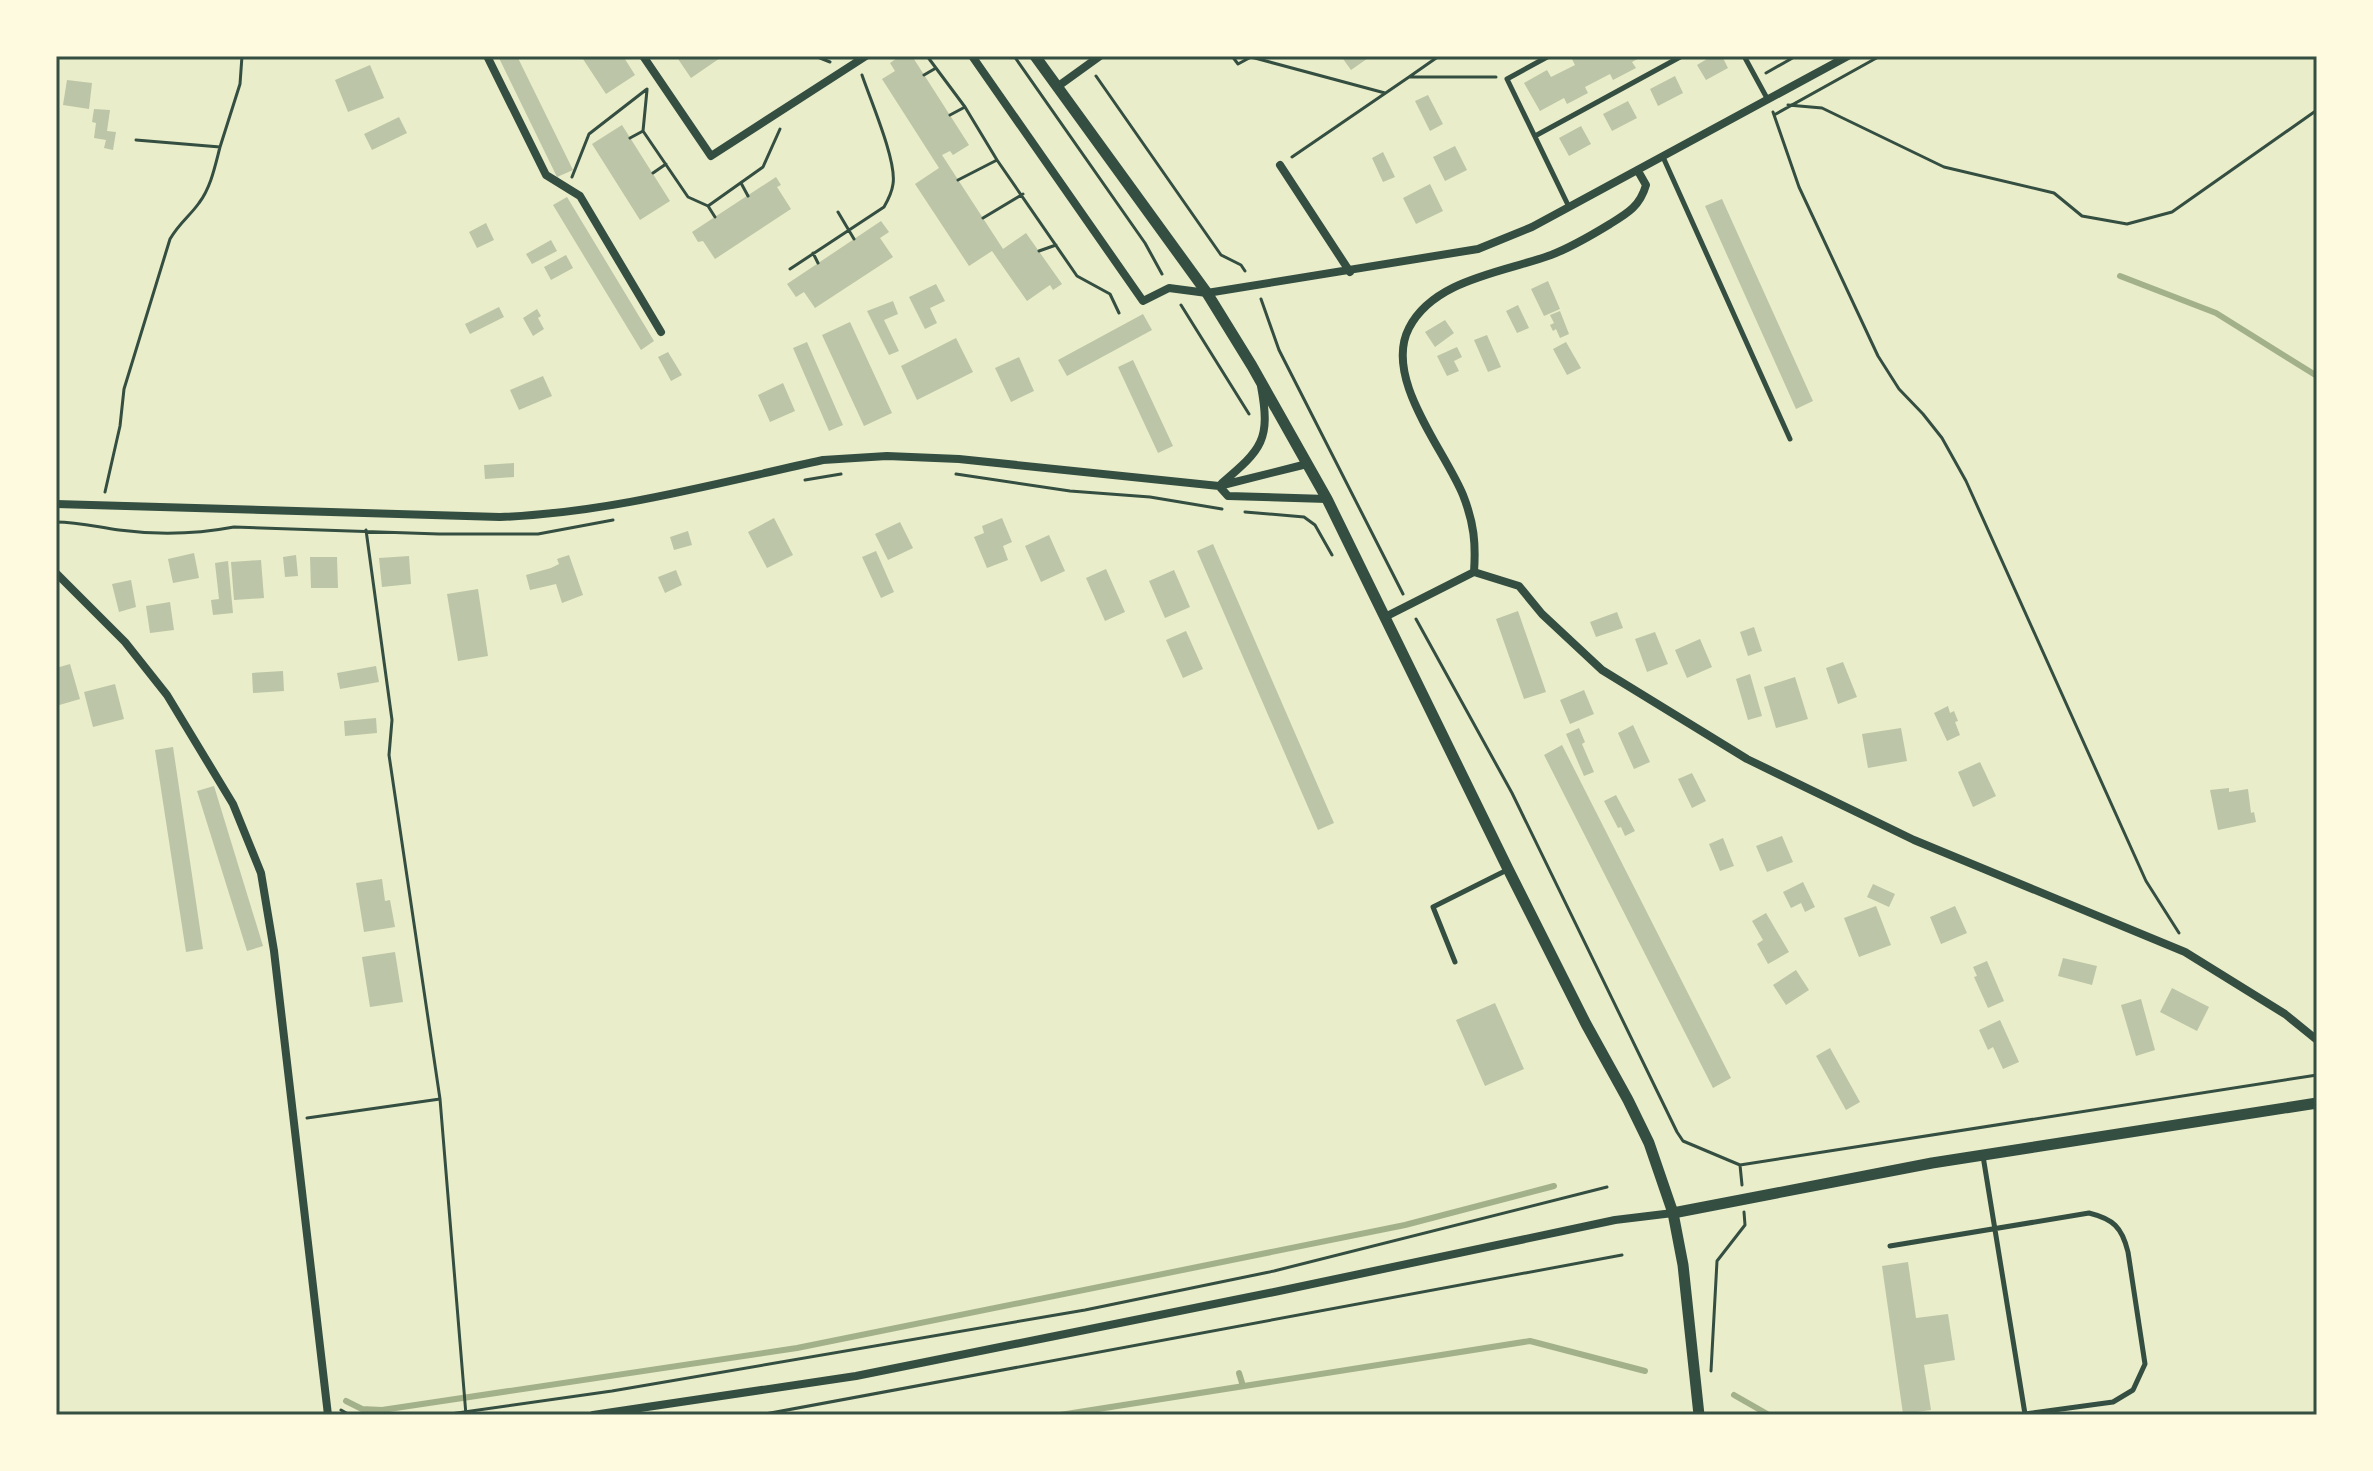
<svg xmlns="http://www.w3.org/2000/svg" width="2373" height="1471" font-family="'Open Sans',sans-serif">
<rect width="100%" height="100%" fill="#e9edc9"/>
<g fill="none" stroke-linecap="round" stroke-linejoin="round">
<!-- stream -->
<path stroke="#a3b18a" stroke-width="6" d="M2120,276l96,37 101,63
M1239,1373l4,13
M1734,1395l35,20
M346,1401l16,8 20,1 415,-62 608,-123 149,-39
M1060,1415l470,-74 115,30"/>
</g>
<!-- building -->
<path fill="#bcc5a7" d="M498,56h19l56,114 -16,7z
M581,56h42l12,19 -29,19z
M676,56h47l-32,22z
M900,56h12l57,89 -16,10 -3,-4 -8,4 61,94 23,-16 36,51 -9,6 -3,-5 -23,16 -35,-50 -23,15 -54,-82 24,-16 -57,-89 13,-8 -5,-8z
M1341,56h30l-20,14z
M1577,56h66l-11,6 4,6 -23,12 -3,-6 -25,13 3,6 -21,11 -3,-6 -24,13 -16,-28 23,-13 4,7 24,-12 -3,-6z
M1712,56h10l6,12 -22,12 -9,-15z
M370,65l14,33 -36,14 -13,-32z
M1675,76l8,17 -25,13 -8,-17z
M67,80l25,3 -3,26 -26,-4z
M1428,95l15,29 -13,7 -15,-30z
M1628,101l9,17 -25,13 -9,-17z
M94,109l16,1 -3,21 9,1 -3,18 -9,-2 2,-8 -12,-2 2,-15 -4,-1z
M399,117l8,16 -35,17 -8,-16z
M622,125l48,76 -30,19 -48,-76z
M1581,126l10,18 -22,12 -10,-18z
M1455,146l12,24 -22,11 -12,-24z
M1383,152l12,25 -12,5 -11,-24z
M776,177l5,8 -4,2 14,22 -76,50 -12,-18 -5,1 -6,-10z
M1430,184l13,27 -27,13 -13,-26z
M567,197l87,144 -13,9 -88,-145z
M1722,199l91,202 -17,8 -91,-203z
M881,221l8,11 -9,6 13,19 -78,51 -11,-16 -8,5 -9,-13z
M486,223l8,17 -17,8 -8,-16z
M551,240l6,11 -25,13 -6,-10z
M566,255l7,13 -22,12 -7,-13z
M1548,281l12,28 -16,7 -13,-27z
M936,284l9,17 -15,7 7,15 -12,6 -16,-32z
M893,301l5,13 -14,6 15,31 -10,4 -22,-44z
M1518,305l11,23 -12,5 -11,-22z
M499,307l5,10 -34,17 -5,-10z
M537,309l4,7 -3,2 6,11 -11,7 -10,-18z
M1560,311l9,23 -9,4 -4,-9 -3,2 -3,-6 4,-2 -4,-8z
M1143,314l9,16 -85,46 -9,-16z
M1445,320l9,13 -19,14 -10,-15z
M850,322l42,91 -28,13 -42,-91z
M1487,335l14,32 -13,5 -14,-32z
M956,338l17,34 -56,28 -16,-34z
M807,342l36,83 -14,6 -36,-83z
M1566,342l15,26 -14,7 -14,-26z
M1457,347l5,10 -8,4 5,10 -12,5 -10,-20z
M668,352l14,23 -11,6 -13,-24z
M1019,357l15,34 -23,11 -16,-34z
M1133,360l40,86 -15,7 -40,-86z
M543,376l9,20 -33,14 -9,-20z
M783,383l12,28 -25,11 -12,-27z
M514,463v14l-29,2 -1,-14z
M774,518l19,37 -26,13 -19,-36z
M1002,518l10,24 -9,4 5,14 -21,8 -13,-31 10,-4 -2,-7z
M900,522l13,26 -25,12 -13,-26z
M688,531l4,14 -18,5 -4,-13z
M1049,535l16,36 -24,11 -16,-36z
M1213,544l121,279 -16,7 -121,-279z
M876,551l18,41 -13,6 -19,-41z
M194,553l5,25 -26,5 -5,-24z
M296,555l2,21 -13,1 -2,-20z
M569,555l14,40 -21,8 -6,-19 -26,6 -4,-15 25,-7 8,-4 -2,-5z
M409,556l2,28 -29,3 -3,-29z
M310,557h27l1,31h-27z
M261,560l3,38 -30,2 -3,-38z
M228,561l5,52 -20,2 -2,-15 8,-1 -4,-36z
M1106,569l19,43 -20,9 -19,-43z
M676,570l6,15 -17,8 -7,-16z
M1174,570l16,37 -25,11 -16,-37z
M131,580l5,27 -17,5 -7,-28z
M478,589l10,67 -30,5 -11,-67z
M170,602l4,28 -24,3 -4,-27z
M1518,611l28,81 -22,7 -28,-80z
M1617,612l6,16 -27,9 -6,-15z
M1754,627l8,24 -14,5 -8,-24z
M1186,631l17,38 -20,9 -17,-38z
M1655,632l13,32 -21,8 -12,-33z
M1700,639l12,28 -25,11 -12,-28z
M1843,662l14,35 -19,7 -12,-36z
M70,664l10,35 -24,7v-38z
M376,666l3,16 -39,7 -3,-16z
M283,671l1,20 -31,2 -1,-20z
M1750,674l12,42 -14,4 -12,-41z
M1795,677l13,42 -32,9 -12,-41z
M115,684l9,35 -31,8 -9,-35z
M1584,690l10,24 -24,10 -10,-24z
M1948,706l2,7 4,-2 4,10 -3,1 5,13 -13,6 -13,-28z
M376,718l1,15 -32,3 -1,-15z
M1633,725l17,37 -16,7 -16,-36z
M1579,728l6,14 -3,2 12,28 -10,4 -18,-42z
M1901,728l6,33 -39,7 -6,-34z
M1562,745l169,333 -18,10 -169,-333z
M173,747l30,202 -17,3 -31,-202z
M1980,762l16,34 -23,11 -15,-35z
M1692,773l14,28 -14,7 -14,-29z
M214,786l49,160 -16,5 -50,-160z
M2229,788v4l19,-3 3,24 3,-1 2,10 -38,8 -8,-40z
M1616,795l19,36 -10,5 -4,-9 -3,1 -14,-27z
M1782,836l11,26 -26,10 -11,-26z
M1723,838l11,28 -14,5 -11,-27z
M382,879l3,22 5,-1 5,27 -31,5 -8,-49z
M1803,882l12,25 -10,5 -4,-9 -10,5 -8,-16z
M1873,884l22,10 -6,13 -22,-10z
M1876,906l15,39 -32,12 -15,-39z
M1955,906l12,27 -26,11 -11,-27z
M1766,913l23,39 -21,12 -11,-20 6,-4 -11,-19z
M395,952l8,50 -33,5 -8,-50z
M2063,958l34,8 -5,19 -34,-9z
M1987,961l17,40 -16,7 -14,-31 3,-1 -4,-9z
M1796,970l13,20 -23,15 -13,-20z
M2172,988l37,19 -12,24 -37,-19z
M2141,999l14,51 -19,6 -15,-51z
M1495,1003l29,66 -39,17 -29,-66z
M2000,1020l19,42 -16,7 -10,-22 -5,3 -9,-20z
M1830,1048l30,54 -14,8 -30,-54z
M1908,1262l8,56 32,-4 7,46 -31,5 7,45 -28,4 -21,-148z"/>
<g fill="none" stroke-linecap="round" stroke-linejoin="round">
<!-- path -->
<path stroke="#344e41" stroke-width="3" d="M815,56l15,6
M927,56l38,51 32,53 80,116 33,18 9,19
M1014,56l131,187 17,31
M1232,56l6,8 13,-7 134,36
M1766,73l30,-17
M924,75l12,-7
M1096,76l125,179 20,10 4,6
M1409,77l30,-21
M647,90l-4,41 45,66 20,9 55,-39 17,-38
M1788,105l34,3 122,59 110,26 28,23 45,8 45,-12 145,-102
M1773,112l26,75 79,169 21,33 24,25 19,24 24,43 180,400 33,52
M950,115l15,-8
M1774,115l106,-59
M630,138l13,-7
M136,140l84,7 20,-63 2,-28
M1292,157l117,-80h87
M653,173l13,-9
M572,177l17,-43 58,-45
M958,180l39,-20
M741,183l7,13
M708,206l7,11
M838,212l16,27
M983,218l40,-24
M1039,251l17,-6
M813,253l5,10
M790,269l94,-62c4,-7 8,-15 9,-23 4,-23 -23,-85 -31,-109
M1261,299l18,51 124,244
M1181,305l68,109
M956,474l114,17 80,6 72,12
M805,480l36,-6
M105,492l15,-66 4,-37 46,-150c10,-17 19,-22 29,-36 12,-16 16,-37 21,-56
M1245,512l59,5 11,8 17,30
M56,522c22,0 41,5 63,8 38,5 78,4 115,-3l205,7h99l75,-14
M1416,619l96,174 165,339 6,9 57,24 2,20
M440,1099l26,316
M307,1118l133,-19 -51,-344 3,-35 -26,-190
M1740,1165l577,-90
M1711,1371l6,-110 28,-36 -1,-13
M341,1410l9,5
M443,1415l169,-24 473,-81 189,-39 333,-84
M760,1415l862,-160"/>
<!-- service -->
<path stroke="#344e41" stroke-width="5" d="M1549,56l-42,23 62,128
M1744,56l24,44
M1535,136l147,-80
M1663,157l127,282
M1455,962l-22,-55 74,-37
M1983,1156l42,258 -6,1
M1890,1246l199,-33c24,6 33,14 39,39l17,112 -12,26 -20,12 -88,12"/>
<!-- minor -->
<path stroke="#344e41" stroke-width="8" d="M487,56l59,119 34,21 81,136
M643,56l68,100 155,-100
M972,56l171,245 26,-13 38,5 271,-44 54,-22 37,-20 279,-151
M1057,87l43,-31
M1280,165l70,107
M1222,483c40,-34 49,-43 39,-97
M1219,486l9,10 99,3
M56,504l444,13c109,-4 217,-34 323,-57l64,-4 72,3 260,27 88,-22
M1474,572c2,-29 0,-49 -11,-77 -19,-46 -80,-117 -54,-167 25,-49 96,-56 142,-73 21,-8 41,-20 59,-31 18,-11 30,-18 36,-39l-8,-14
M56,573l69,69 42,53 66,109 28,69 13,78 54,464
M1385,617l89,-45 45,14 23,28 60,56 145,89 167,81 271,112 100,62 32,26
M593,1415l263,-39 423,-85 336,-71 58,-7"/>
<!-- tertiary -->
<path stroke="#344e41" stroke-width="11" d="M1035,56l172,237 45,73 75,133 181,370 78,155 42,76 21,43 24,70 10,52 16,150
M1673,1213l259,-50 385,-60"/>
</g>
<!-- border -->
<rect width="2373" height="1471" fill="none" stroke="#fefae0" stroke-width="116"/>
<rect x="58" y="58" width="2257" height="1355" fill="none" stroke="#344e41" stroke-width="3"/>
</svg>
